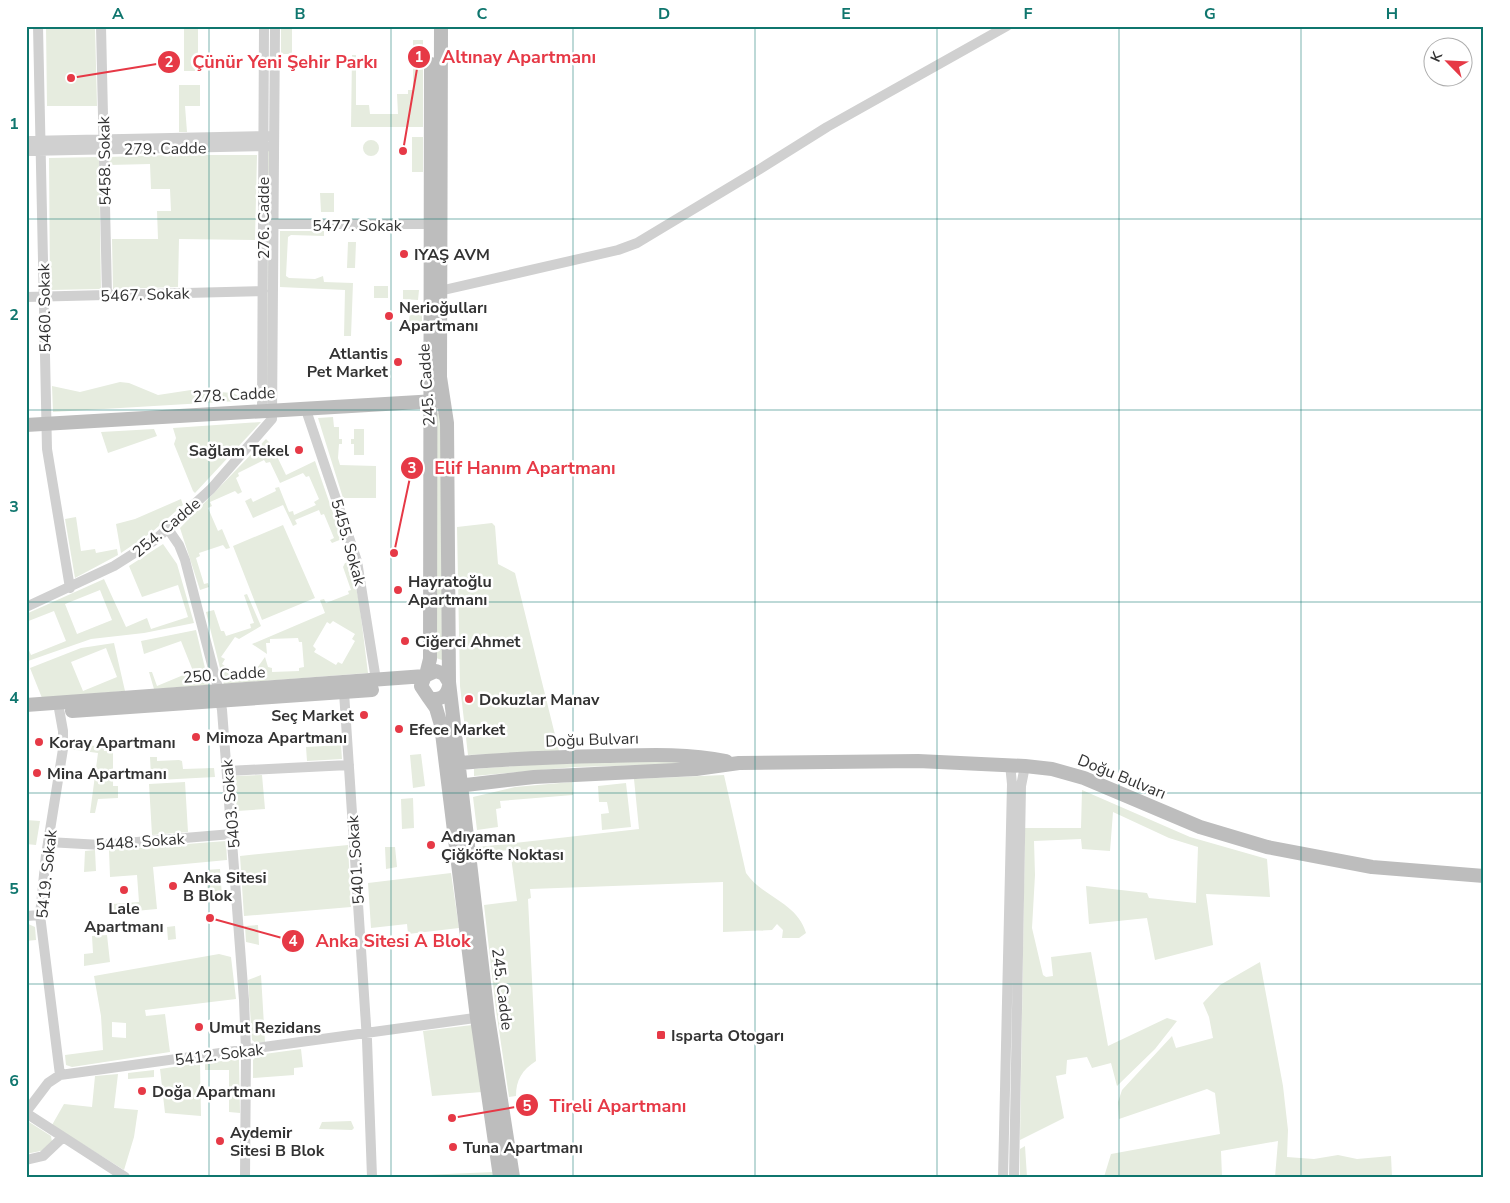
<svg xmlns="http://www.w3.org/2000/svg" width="1510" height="1203" font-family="'Nunito Sans',sans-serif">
<rect width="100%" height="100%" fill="#fff"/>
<!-- green -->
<path fill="#e6ecdf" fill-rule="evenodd" d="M46,26h49l2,80h-50z
M184,26h14v45h-14z
M281,26h11v28h-11z
M413,40h10v87h-72l1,-72h4v50h13l1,9h28l-1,-20h11v-4h5z
M179,85h21v21h-15l2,26h-8z
M412,137h11v35h-11z
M363 148a8 8 0 1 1 16 0a8 8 0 1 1-16 0Z
M268,151h2l-1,242h-2z
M169,155h88l-2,85 -76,-1 -1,48 -65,2 -1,-50h46l-1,-28h14l-1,-22h-19l-1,-25 -41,1v-8z
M99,157l2,132 -51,1 -1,-132z
M320,193h14v19h-13z
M280,231h44v5l-33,-1 -3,2 -2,39 3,2 26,1 8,-3 1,6 29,1 -2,53h-7l1,-46 -65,-3z
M348,242h8l-1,26h-8z
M374,286h14v12h-14z
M403,290h16l-1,10 -15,-1z
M410,308h12v16h-13z
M120,382l9,1 29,12 33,-5 42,3 4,2 1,6 -185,11 -1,-26 28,6z
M438,413h3l1,247 -6,-2v-244z
M333,417l1,10h5v12h3v5h-3l-1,14 2,7 36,1v32h-33l-25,-80z
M261,422l-66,71 -2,-2 -19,-47 2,-6 -3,-10z
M154,429l3,7 -49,17 -7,-21z
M354,429h10v26h-10v-11h-3v-5h3z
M266,439l5,5 15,31 29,-14 27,78 -10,4 -2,-3 4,-2 -10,-24 -3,1 -2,-5 -24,10 2,4 -4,2 -10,-21 -30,13 -8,-17 6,-3 2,4 23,-11 -1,-3 4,-1 10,25 4,-1 1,4 22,-10 -2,-3 5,-3 -10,-23 -3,1 -3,-4 -23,10 -10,-21 -4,1 -2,-3 -26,13 1,3 -3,2 6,14 -4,2 -3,-3 -25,11 2,4 -4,2 10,23 4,-2 8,19 -4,1 -3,-4 -24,8 1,3 -4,2 8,26 4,-1 1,4 -9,3 -20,-62z
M181,499l2,6 -31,27 -31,21 -5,-29 19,-5z
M76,517l5,34 14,-2 1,4 21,-4 1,6 -43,23 -10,-59z
M492,523l3,3 3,38 17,9 44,178 -91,4 -8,-69 -3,-159z
M283,525l32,73 -53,22 -29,-74z
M163,544l14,20 17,59 -50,10 -53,6 -63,22 -2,-17 5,11 35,-14 -12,-30 -28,11v-8l78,-35 22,48 21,-9 4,11 37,-12 -10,-32 -36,12 -13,-31zM100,590l12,30 -35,14 -12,-30z
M350,562l9,39 9,72 -144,11 -18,-72 8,-2 7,21h3l2,5 25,-8 -1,-4 4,-1 -10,-28 3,-1 14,32 -22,13 -4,-2 -14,20 4,2 -3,5 21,15 2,-3 4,3 16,-22 3,10 4,1v4l27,-1v-3l5,-1 -2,-25h-3l-1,-4 -28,1v4h-4l1,11 -15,-10 73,-31 -5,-13 4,-1 2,4 23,-9 -1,-3 3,-1 -8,-23 2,-4zM333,621l22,13 -3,5 3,2 -13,23 -4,-2 -2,3 -22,-13 2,-3 -3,-3 14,-24 3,2z
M196,630l13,55 -55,4 -5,-17h3l5,14 36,-15 -12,-30 -37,13 -3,-13z
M114,643l11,48 -83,7 -12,-30 51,-20zM106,648l11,29 -34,14 -12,-29z
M68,745l35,1 1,5h9v35h5v12l-20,1 -3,14h-5l8,-60 -30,-4z
M341,745l1,14 -35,2 -1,-14z
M421,754l4,32 -12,2 -3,-33z
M150,757h7v4l22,-1 3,1 1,8 31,-1 1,9 -57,3 -1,-4h-6z
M681,760l12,4 -118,3 -101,9v-7l65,-5z
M262,775l3,34 -28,2 -3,-35z
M724,775l22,98c17,25 51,29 60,60l-7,5h-17l1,-8 -6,-6 -5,6 -49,2v-50l-193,7 1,9 -3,1 8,162c-14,9 -20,19 -20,35l-7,1 -13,-87 -12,-105 33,-4 -7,-51 -31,3 -1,-6 161,-18 -5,-50z
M185,782l3,50 -36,3 -3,-51z
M572,782l1,13 -73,6 1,7 -5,1 2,18 -21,3 -4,-33 42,-10z
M626,783l5,44 -29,3 -1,-16 8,-1 -2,-11h-8l-1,-16z
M1082,790l108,47 77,22 3,38 -64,-3 7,51 -58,15 -8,-42 -58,6 -3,-38 61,7 2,5 47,5 2,-56 -29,-9 -56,-26 -3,39 -28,-2 -1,-10 -47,2 1,34 -3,53 11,47 3,2 7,-1 -2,-19 40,-5 17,94 59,-28 10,3 -22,28 -38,37 -6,-23 -19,5 -5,-11 -20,3 -1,14 -10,2 8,42 -44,22 5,-312h56z
M413,798l1,30 -12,1 -1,-30z
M26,820l14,1 -4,24 -10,-1z
M226,841l1,19 -74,7 4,42 -44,4 -1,-9 27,-2 -2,-27 -27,2 -1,-27z
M348,845l3,62 -107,9 -4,-60z
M385,847h10l2,20 -11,2z
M95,850l1,21 -12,1 1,-21z
M220,869l2,27 -14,1 -2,-27z
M451,873l8,55 -51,6 -1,-10 -36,4 -3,-45z
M26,923l9,4 1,13 -10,1z
M258,925l1,20 -13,-3 -1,-16z
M175,926l1,13 -8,1 -1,-13z
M107,935l3,27 -26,4v-12l9,-1 -1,-17z
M219,954l12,3 5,42 -91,11 1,6 19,-2 5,38 -98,15 -6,-2 -1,-10 38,-5 -2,-34 -7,-40zM112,1022l14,1v15l-14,-1z
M1260,962l23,124 5,44 -1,27 27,2 24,-4 19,4 34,-3 1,21h-117l3,-36 -57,10 1,26h-118l7,-23 109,-20 -5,-41 -8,-4 -88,30 -1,-17 4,-12 50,-54 4,12 37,-10 -4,-21 -6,-14 17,-18z
M261,975l4,67 -9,1 -4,-3 -4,-60z
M472,1025l10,67 -50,4 -9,-65z
M301,1049l2,18 -9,1v7l-41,3v-18l4,-5z
M239,1059l1,54 -11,-1v-42h-24v-7z
M200,1063l1,53 -36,-3 -5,-44z
M154,1070v7l-26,2v-6z
M118,1074l-4,34 24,2 -4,27 -10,33 -72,-45 12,-21 28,3 3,-31z
M26,1120l25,16 1,6 -7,8 -19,4z
M351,1121l3,7 -2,2 -33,-1 3,-7z
M1025,1146l2,31h-7v-28z
M493,1172l1,5h-115z"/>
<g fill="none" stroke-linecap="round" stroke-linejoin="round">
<!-- street -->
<path stroke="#d0d0d0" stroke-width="10" d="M38,26l9,423 23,139
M101,26l6,269
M26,141l242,-5
M26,151l244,-5
M274,224h164
M435,292l183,-42 19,-7 123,-74 67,-42 180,-101
M26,297l237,-6
M305,407l52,154 19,119
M262,410l2,-384
M168,529l11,16 6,15 32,124 5,26 22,290 2,51 -1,126
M26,607l88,-41 41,-26 56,-51 61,-70 3,-393
M344,692l23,348 5,137
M58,703l5,28v18l-17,106 -6,60 20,160
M227,771l122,-6
M48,842l53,3 131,-11
M26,916l14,-1
M26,1112l22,-29 12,-8 422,-58
M26,1113l99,64
M26,1160l17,-4 19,-18
M1003,1177l9,-393 -2,-20
M1014,1177l7,-391 4,-20"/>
<!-- secondary -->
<path stroke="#bdbdbd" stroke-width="14" d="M441,26l-1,351 7,46 2,259
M26,425l410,-24
M426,675l4,-16 1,-595
M449,686c-2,11 -10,15 -20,12l-8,-12 4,-10 11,-5 8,3 5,8 39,335 25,160
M429,698l7,10 5,17 36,293 23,159
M26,705l399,-29
M72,711l300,-21
M449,764c52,-5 104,-7 156,-8 41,-1 81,-3 121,5
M449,787l85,-10 162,-8 43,-6 179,-2 107,5 27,3 32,9 116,49 67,20 105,20 112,9"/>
</g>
<!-- grid -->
<path fill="none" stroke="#0f766e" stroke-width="1" stroke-opacity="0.55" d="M209,26v1151M391,26v1151M573,26v1151M755,26v1151M937,26v1151M1119,26v1151M1301,26v1151M26,219h1458M26,410h1458M26,602h1458M26,793h1458M26,984h1458"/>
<!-- markers -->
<g fill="#e63946" stroke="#fff" stroke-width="2">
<circle cx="404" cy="254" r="5"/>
<circle cx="389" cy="316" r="5"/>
<circle cx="398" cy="362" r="5"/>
<circle cx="299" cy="450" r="5"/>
<circle cx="398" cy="590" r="5"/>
<circle cx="405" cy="641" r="5"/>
<circle cx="469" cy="699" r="5"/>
<circle cx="364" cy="715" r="5"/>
<circle cx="399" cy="729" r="5"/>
<circle cx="196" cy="737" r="5"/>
<circle cx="39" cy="742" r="5"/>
<circle cx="37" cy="773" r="5"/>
<circle cx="431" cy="845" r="5"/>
<circle cx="173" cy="886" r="5"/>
<circle cx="124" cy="890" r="5"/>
<circle cx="199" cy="1027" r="5"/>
<rect x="656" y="1030" width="10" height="10" rx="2.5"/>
<circle cx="142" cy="1091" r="5"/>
<circle cx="220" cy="1141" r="5"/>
<circle cx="453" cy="1147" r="5"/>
</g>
<g text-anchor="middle" stroke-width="5" stroke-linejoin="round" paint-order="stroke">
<!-- street labels -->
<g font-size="16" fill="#333" stroke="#fff">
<text transform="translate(165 148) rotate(-1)" y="6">279. Cadde</text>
<text transform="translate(104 161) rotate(-91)" y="6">5458. Sokak</text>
<text transform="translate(263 218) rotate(-90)" y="6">276. Cadde</text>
<text x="357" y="231">5477. Sokak</text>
<text transform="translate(145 294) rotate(-2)" y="6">5467. Sokak</text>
<text transform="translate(44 308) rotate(-91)" y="6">5460. Sokak</text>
<text transform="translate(426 385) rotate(-94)" y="6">245. Cadde</text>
<text transform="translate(234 394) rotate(-3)" y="6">278. Cadde</text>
<text transform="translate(166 527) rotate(-40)" y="6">254. Cadde</text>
<text transform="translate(349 542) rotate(74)" y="6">5455. Sokak</text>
<text transform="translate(224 674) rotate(-4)" y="6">250. Cadde</text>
<text transform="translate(592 739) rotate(-2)" y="6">Doğu Bulvarı</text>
<text transform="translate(1122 776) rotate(22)" y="6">Doğu Bulvarı</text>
<text transform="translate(230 804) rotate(-95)" y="6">5403. Sokak</text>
<text transform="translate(140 841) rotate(-4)" y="6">5448. Sokak</text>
<text transform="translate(355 860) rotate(-94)" y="6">5401. Sokak</text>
<text transform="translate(46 874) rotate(-84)" y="6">5419. Sokak</text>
<text transform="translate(503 989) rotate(83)" y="6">245. Cadde</text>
<text transform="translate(219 1054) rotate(-7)" y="6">5412. Sokak</text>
</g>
<!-- poi labels -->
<g font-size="16" font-weight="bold" fill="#333" stroke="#fff" text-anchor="start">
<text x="414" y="260">IYAŞ AVM</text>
<text x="399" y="313">Nerioğulları<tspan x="399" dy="18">Apartmanı</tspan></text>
<text x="388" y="359" text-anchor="end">Atlantis<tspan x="388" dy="18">Pet Market</tspan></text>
<text x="289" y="456" text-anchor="end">Sağlam Tekel</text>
<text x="408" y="587">Hayratoğlu<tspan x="408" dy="18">Apartmanı</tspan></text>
<text x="415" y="647">Ciğerci Ahmet</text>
<text x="479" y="705">Dokuzlar Manav</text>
<text x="354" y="721" text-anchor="end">Seç Market</text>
<text x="409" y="735">Efece Market</text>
<text x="206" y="743">Mimoza Apartmanı</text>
<text x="49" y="748">Koray Apartmanı</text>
<text x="47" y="779">Mina Apartmanı</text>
<text x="441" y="842">Adıyaman<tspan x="441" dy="18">Çiğköfte Noktası</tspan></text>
<text x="183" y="883">Anka Sitesi<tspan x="183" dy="18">B Blok</tspan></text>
<text x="124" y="914" text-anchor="middle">Lale<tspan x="124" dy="18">Apartmanı</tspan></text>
<text x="209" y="1033">Umut Rezidans</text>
<text x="671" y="1041">Isparta Otogarı</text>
<text x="152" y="1097">Doğa Apartmanı</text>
<text x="230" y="1138">Aydemir<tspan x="230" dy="18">Sitesi B Blok</tspan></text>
<text x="463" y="1153">Tuna Apartmanı</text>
</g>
</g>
<!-- callouts -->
<path fill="none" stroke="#e63946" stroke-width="2" d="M403 151L419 57M71 78L169 62M394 553L412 468M210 918L293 941M452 1118L527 1105"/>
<g fill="#e63946" stroke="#fff" stroke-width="2">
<circle cx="403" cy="151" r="5"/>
<circle cx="71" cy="78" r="5"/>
<circle cx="394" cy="553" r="5"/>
<circle cx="210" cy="918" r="5"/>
<circle cx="452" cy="1118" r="5"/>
<circle cx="419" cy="57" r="12"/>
<circle cx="169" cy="62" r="12"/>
<circle cx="412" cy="468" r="12"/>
<circle cx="293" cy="941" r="12"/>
<circle cx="527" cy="1105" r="12"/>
</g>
<g font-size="15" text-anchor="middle" font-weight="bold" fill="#fff">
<text x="419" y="62">1</text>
<text x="169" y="67">2</text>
<text x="412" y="473">3</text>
<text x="293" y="946">4</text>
<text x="527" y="1111">5</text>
</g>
<g font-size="18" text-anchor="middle" font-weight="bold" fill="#e63946" stroke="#fff" stroke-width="5" stroke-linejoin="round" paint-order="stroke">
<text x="519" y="63">Altınay Apartmanı</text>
<text x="285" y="68">Çünür Yeni Şehir Parkı</text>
<text x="525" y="474">Elif Hanım Apartmanı</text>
<text x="393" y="947">Anka Sitesi A Blok</text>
<text x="618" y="1112">Tireli Apartmanı</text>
</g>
<!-- border -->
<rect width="1510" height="1203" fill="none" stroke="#ffffff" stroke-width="55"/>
<!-- north arrow -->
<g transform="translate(1448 62) rotate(294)"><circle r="24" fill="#ffffff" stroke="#adadad"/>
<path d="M0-4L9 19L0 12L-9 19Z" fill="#e63946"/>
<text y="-8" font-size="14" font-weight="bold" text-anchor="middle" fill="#333333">K</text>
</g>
<rect x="28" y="28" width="1454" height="1148" fill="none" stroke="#0f766e" stroke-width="2"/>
<g font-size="16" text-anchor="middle" font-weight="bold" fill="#0f766e">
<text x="118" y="19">A</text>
<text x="300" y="19">B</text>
<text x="482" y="19">C</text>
<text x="664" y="19">D</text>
<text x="846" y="19">E</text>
<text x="1028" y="19">F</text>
<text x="1210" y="19">G</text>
<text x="1392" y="19">H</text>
<text x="14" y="129">1</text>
<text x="14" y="320">2</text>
<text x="14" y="512">3</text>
<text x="14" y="703">4</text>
<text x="14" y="894">5</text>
<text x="14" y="1086">6</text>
</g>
</svg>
